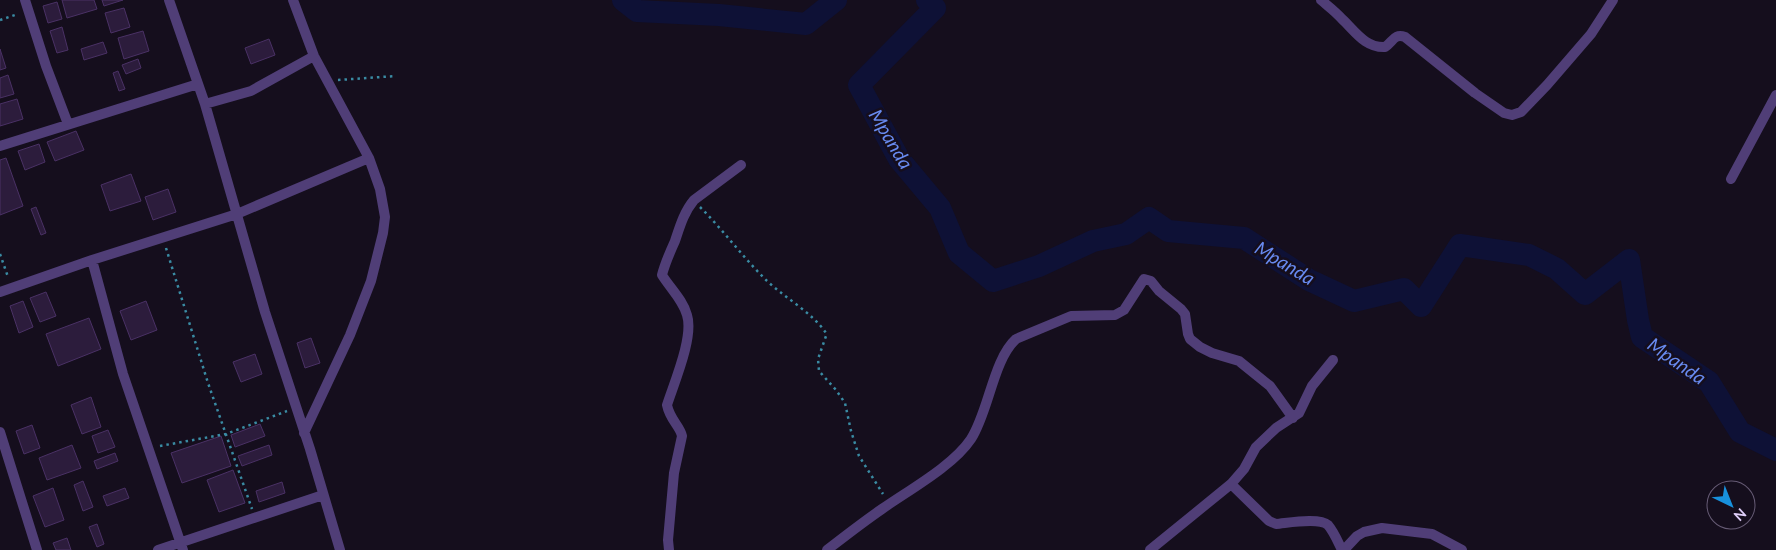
<svg xmlns="http://www.w3.org/2000/svg" width="1776" height="550" font-family="Lato,sans-serif">
<rect width="100%" height="100%" fill="#150e1d"/>
<g fill="none" stroke-linecap="round" stroke-linejoin="round">
<!-- river -->
<path stroke="#0e1136" stroke-width="22" d="M623,0l14,11 82,4 87,9 30,-24
M927,0l8,8 -76,77 40,74 41,49 19,45 34,28 46,-15 54,-25 33,-7 23,-16 19,13 76,7 65,42 45,21 50,-12 17,17 39,-61 69,10 28,14 28,25 44,-34 9,60 4,17 67,45 31,50 36,18"/>
</g>
<!-- building -->
<path fill="#2c1c3c" stroke="#4a3165" d="M62,0h32l3,9 -30,9z
M102,0h21l-19,6z
M57,2l5,17 -14,4 -5,-17z
M124,8l6,19 -19,6 -6,-20z
M62,27l6,23 -11,3 -7,-22z
M143,31l6,20 -25,8 -6,-21z
M269,39l6,16 -24,9 -6,-16z
M103,42l4,11 -23,7 -3,-11z
M0,49l6,19 -6,2z
M138,59l3,9 -15,6 -4,-9z
M118,71l7,18 -6,2 -6,-18z
M8,75l6,19 -14,4v-20z
M17,99l6,20 -23,7v-22z
M76,131l8,19 -29,11 -8,-19z
M39,144l6,18 -20,8 -7,-19z
M6,158l17,48 -23,9v-55z
M131,174l10,27 -31,10 -9,-26z
M168,189l8,23 -23,8 -8,-23z
M36,207l10,26 -5,2 -10,-26z
M46,292l10,24 -16,6 -10,-24z
M23,301l10,26 -14,6 -9,-27z
M146,301l11,29 -26,10 -11,-29z
M89,318l12,31 -43,17 -12,-32z
M311,338l9,25 -15,5 -8,-25z
M255,354l7,20 -21,8 -8,-20z
M91,397l10,30 -19,7 -11,-29z
M260,424l5,12 -30,11 -4,-12z
M32,425l8,23 -16,6 -8,-23z
M108,430l7,17 -17,6 -6,-17z
M221,436l10,30 -49,17 -11,-30z
M72,445l9,23 -34,12 -8,-22z
M269,445l3,10 -30,11 -4,-10z
M115,453l3,8 -21,8 -3,-8z
M233,470l12,33 -26,9 -12,-32z
M83,481l10,26 -10,4 -9,-26z
M282,482l3,11 -26,9 -3,-11z
M53,488l11,32 -19,7 -12,-31z
M125,488l4,10 -22,8 -4,-10z
M97,524l7,20 -7,3 -8,-20z
M67,538l4,12h-15l-3,-7z"/>
<g fill="none" stroke-linecap="round" stroke-linejoin="round">
<!-- path -->
<path stroke="#3a8ba3" stroke-width="2.5" stroke-dasharray="2.5 4" stroke-linecap="butt" d="M0,20l18,-6
M338,80l58,-4
M700,207c23,23 42,49 65,72 17,17 48,34 61,54v3l-8,23 1,12 17,19 9,13 6,28 8,25 24,38
M166,248l42,135 44,126
M0,254l8,23
M160,446l66,-12 61,-23"/>
<!-- minor -->
<path stroke="#503e77" stroke-width="10" d="M25,0l21,66 22,58
M169,0l36,104 60,208 45,137 30,101
M293,0l21,56 55,102 11,31 5,28 -2,16 -12,48 -21,54 -46,98
M1321,0c7,6 15,12 21,19 13,12 23,29 43,28 8,-5 9,-14 20,-10l70,56 29,20 8,2 9,-3 26,-27 44,-51 22,-34
M205,104l46,-13 63,-35
M0,146l198,-62
M1731,179l45,-84
M92,260l31,114 60,176
M0,292l92,-32 145,-46 132,-56
M0,432l37,118
M1231,484l38,37 7,3c12,-1 43,-7 52,1 6,7 10,17 14,25
M158,550l165,-55
M669,550l-1,-10 6,-67 8,-37c-2,-10 -12,-16 -15,-31 7,-22 27,-68 20,-90 -4,-15 -17,-27 -25,-40 3,-12 8,-23 13,-34 5,-15 9,-29 19,-41l47,-35
M827,550c18,-14 36,-28 55,-41 27,-19 71,-43 89,-70 18,-28 22,-79 45,-100l55,-23 44,-1 9,-5 20,-31 7,2 8,10 22,18 4,5 3,20 2,5 10,8 12,6 27,8 31,25 23,32
M1150,550l81,-66 13,-15 12,-22 20,-19 23,-15 13,-27 21,-26
M1344,550l13,-14 7,-4 18,-4 50,6 30,16"/>
</g>
<g text-anchor="middle" stroke-width="5" stroke-linejoin="round" paint-order="stroke">
<!-- water labels -->
<g font-size="19" font-style="italic" fill="#688aef" stroke="#150e1d">
<text transform="translate(891 139) rotate(59)" y="7">Mpanda</text>
<text transform="translate(1285 263) rotate(31)" y="7">Mpanda</text>
<text transform="translate(1677 361) rotate(35)" y="7">Mpanda</text>
</g>
</g>
<!-- north arrow -->
<g transform="translate(1731 505) rotate(137)"><circle r="24" fill="#150e1d" stroke="#665b75"/>
<path d="M0-4L9 19L0 12L-9 19Z" fill="#1891dd"/>
<text y="-8" font-size="14" font-weight="bold" text-anchor="middle" fill="#e0cffa">N</text>
</g>
</svg>
